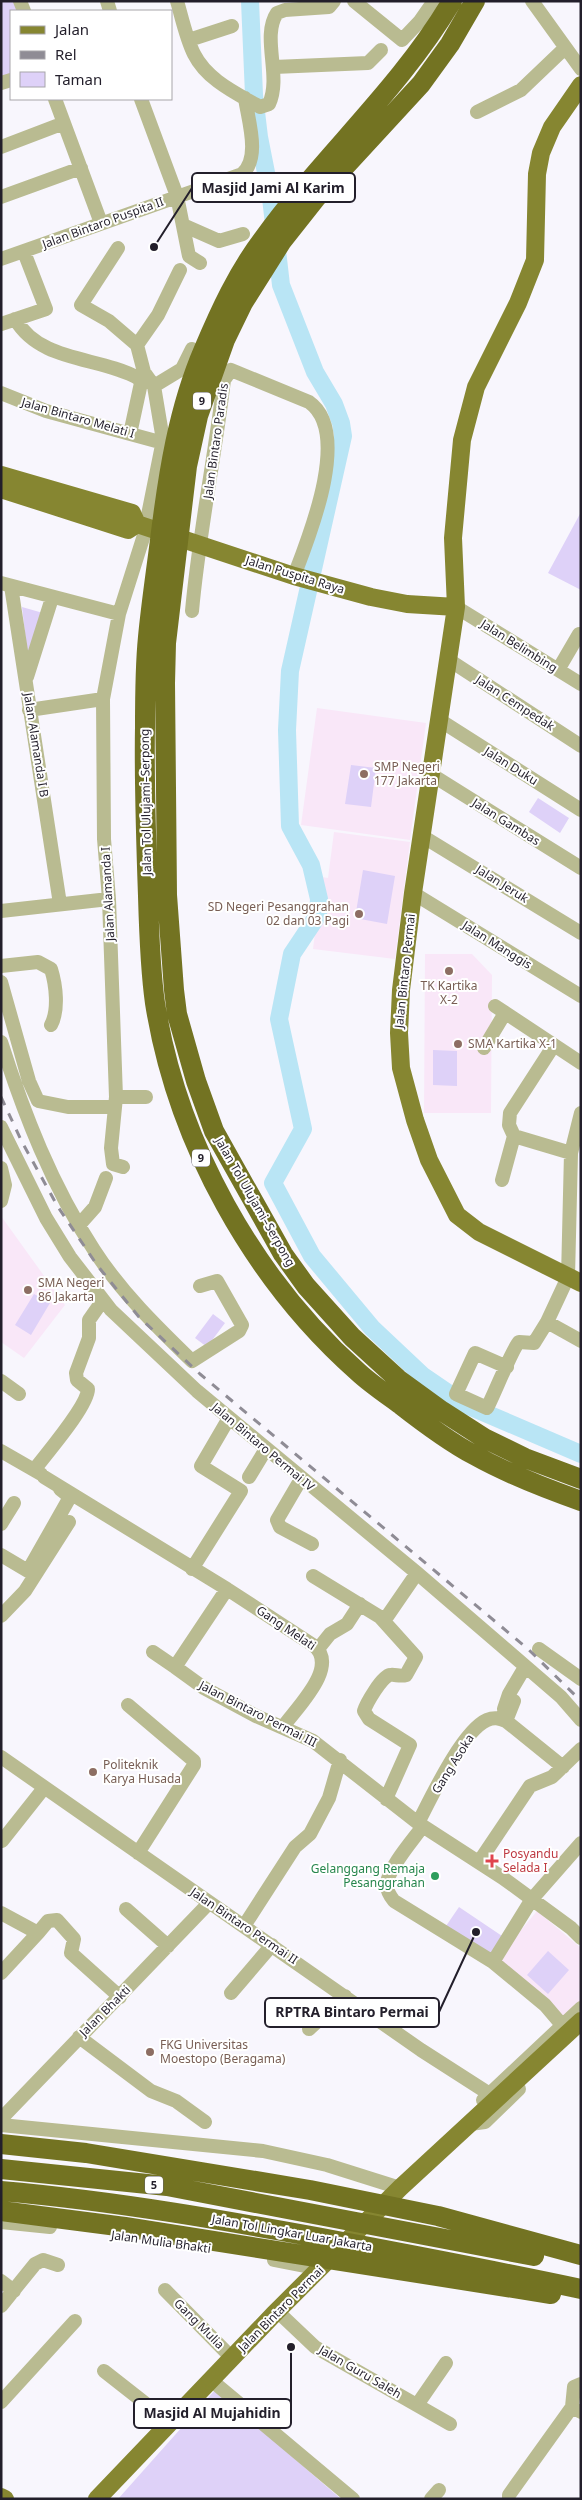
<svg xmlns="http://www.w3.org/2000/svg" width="582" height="2500" font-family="'Noto Sans',sans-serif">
<rect width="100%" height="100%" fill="#f8f6fd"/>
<!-- education -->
<path fill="#f9e7f8" d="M317,708l109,15 -16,117 -109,-15z
M334,832l76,10 -15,117 -82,-10 9,-72 6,1z
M425,954h47l20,21 -1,138h-67z
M1,1216l64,89 -41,53 -23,-16z
M537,1911l44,37v54l-14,17 -70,-60z"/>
<!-- green -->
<path fill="#ded1f8" d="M1,1h19l4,10h-13v69l-10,3z
M581,512v78l-33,-17z
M22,607l28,8 -20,62z
M351,765l25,3 -5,39 -26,-3z
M538,798l31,20 -9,15 -31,-21z
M363,870l32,6 -8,48 -32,-6z
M433,1050l24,1v35l-24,-1z
M34,1294l16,9 -19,32 -16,-10z
M213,1314l12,9 -18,24 -12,-9z
M459,1907l46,31 -14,19 -45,-31z
M548,1951l21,19 -21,24 -21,-19z
M215,2390l126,109h-223z"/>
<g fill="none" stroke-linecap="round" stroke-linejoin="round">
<!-- river -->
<path stroke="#b9e5f5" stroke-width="18" d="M250,1l4,94 5,42 12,61 10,87 34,87 19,32 7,19 2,13 -53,235 -3,59 3,96 21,39 8,34 -1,16 -26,39 -13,65 24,110 -30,54 39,73 60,72 51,48 41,28 117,50"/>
<!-- minor -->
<path stroke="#b9bb91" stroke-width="14" d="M20,1l4,10
M107,1l3,10
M177,1c5,17 9,37 17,53 13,26 42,39 66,53l9,-3c13,-28 -8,-67 8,-91l8,-3 44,-3 5,-6
M354,1l48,39 18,-19 14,-20
M532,1l49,68
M189,40l43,-14
M274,67l94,-4 13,-13
M1,83l10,-3
M55,99l46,124
M141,99l36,97 12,60 11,7
M477,112l44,-22 44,-42
M1,147l63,-24
M1,197l80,-29
M185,226l34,15 24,-7
M118,248l-37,57 28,16 28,24 7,27 10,14 9,54 -19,95 -25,79 -16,85 1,140 5,60 7,198 -5,51 2,16 10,3
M1,259l241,-85c19,-16 6,-54 3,-76
M15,319c26,44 83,37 123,59l3,5 -11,51
M1,324l45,-15 -22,-57
M137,345l21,-30 22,-45
M154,386l28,-17 10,-20
M1,393l45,18 110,30
M1,583l118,31
M11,586l49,318
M456,607l125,77
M192,611c7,-78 23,-154 32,-231l7,-10 78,32c43,30 0,135 -15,174
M449,660l132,86
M558,670l21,-36
M27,677l25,-79
M29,710l74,-11
M441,721l140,89
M432,775l149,93
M422,836l159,97
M413,893l168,103
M1,911l108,-12
M1,966l37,-4 13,7c5,16 8,41 0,56
M1,982l28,99 9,20 30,6h47
M495,1006l86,57
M1,1042c23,72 51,144 93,208 27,42 63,77 98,111l47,-30 3,-6 -25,-44 -17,5
M554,1045l-44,68 -1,12 5,11 57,17
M484,1048l21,-35
M116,1097h30
M581,1113l-10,40 -3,124 -21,45 34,19
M1,1127l45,91 24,39 41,53 86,81 220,182 144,124 20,23
M1,1168l4,17 -4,16
M502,1180l12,-44
M79,1225l16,-18 11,-29
M507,1367l-32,-14 -19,41 31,14c6,-11 26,-61 32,-66l15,1 13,-21
M1,1381l18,13
M1,1451l40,23
M34,1470c12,-16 54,-64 54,-81l-11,-9 -1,-7 13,-35v-18l14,-20
M44,1477l183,112 -52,78 29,21 52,28 57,25 105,82 85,55 68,50 10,10
M249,1477l17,-28
M301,1479l-24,41 3,7 32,17
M1,1524l13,-21
M1,1555l27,16 42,-74 -10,-8
M192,1569l49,-78 -40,-25 28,-48
M313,1576l67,41 36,40 -10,18c-6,2 -11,-1 -16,0 -8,1 -24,29 -26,36l5,8 41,26 -24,54
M227,1589l86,56c28,21 -17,63 -30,82
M1,1616l24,-25 44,-69
M384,1621l33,-48
M318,1649l12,-15 17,-10 13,-20
M539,1649l42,30
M153,1652l22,15
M128,1705l66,56v4l-56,88
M504,1709l5,-15 16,-27
M506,1721l57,46
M1,1757l420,293 67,43
M418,1823c13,-25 44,-92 69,-103 7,-3 12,-2 19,1l8,-20
M423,1826c-10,14 -34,41 -36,57 -1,7 3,13 7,18l99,61 52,43 17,20
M2,1841l42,-53
M479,1862l51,-76 22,-9 29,-28
M126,1909l42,37
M1,1913l37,20 10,-12 9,-1 17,19 -3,14 49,44
M244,1926l51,-79 15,-13 19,-36 11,-38
M493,1962l39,-63 49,-56
M1,1973l37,-40
M231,1993l41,-48
M309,2029l36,-33
M79,2037l72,54 25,10 29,21
M483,2100l98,-92
M1,2119l208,-216
M471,2121l-1,3 15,-2 34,-33
M1,2125l262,26 64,14 73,23
M1,2222l49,5
M274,2260l46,9
M1,2281l13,10
M165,2290l67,68
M1,2306l34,-42 8,-4 15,5
M277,2311l38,36 135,77
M104,2371l65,51
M211,2380l142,119
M1,2402l74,-81
M417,2405l29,-42
M572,2407l2,-20 7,-3
M431,2499l8,-9
M509,2499v-4l63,-88 9,5"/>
<!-- major -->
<path stroke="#868631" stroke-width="18" d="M581,85l-29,42 -11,26 -4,21 -2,86 -17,43 -42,84 -14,53 -9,98 3,69 -43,286 -12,97 -2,43 2,35 14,52 14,40 28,55 22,17 102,51
M1,475l131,38 5,11
M1,489l127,41 9,-6
M137,524l157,52 77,21 36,7 49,3
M1,2497l4,2
M97,2499l177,-185 126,-126 181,-167"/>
<!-- highway -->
<path stroke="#737322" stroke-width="20" d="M452,1c-52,88 -130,156 -189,238 -25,33 -43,72 -59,110 -26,60 -36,126 -44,191 -4,32 -9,65 -12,97 -3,30 -3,60 -3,89 -1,57 1,114 3,170 1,35 2,72 7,107 22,139 98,276 203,369 13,12 28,22 43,33 23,18 47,36 73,50 34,19 70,33 107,46
M475,1l-25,43 -29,40 -105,114 -34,43 -39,62 -18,37 -27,76 -11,50 -21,177 -1,40 2,212 7,95 3,24 19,67 18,50 69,123 23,32 46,51 46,42 44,32 42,27 41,20 56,21
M1,2144l85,9 224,37 128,26 143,39
M1,2169l166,17 367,70
M1,2191c115,10 228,30 342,51 79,15 159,30 238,47
M1,2211l124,16 426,67"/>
<!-- rail -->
<path stroke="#8f8c95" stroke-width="3" stroke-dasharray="9 9" stroke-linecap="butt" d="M1,1097l21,45 36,65 39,58 42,52 61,57 328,275 53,52"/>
</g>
<!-- markers -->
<g fill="#8d6e63" stroke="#fff" stroke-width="2">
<circle cx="364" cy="774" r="5"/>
<circle cx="359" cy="914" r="5"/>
<circle cx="449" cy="971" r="5"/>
<circle cx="458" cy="1044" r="5"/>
<circle cx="28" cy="1290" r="5"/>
<circle cx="93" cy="1772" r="5"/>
<circle cx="150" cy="2052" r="5"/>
</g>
<path fill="#e0444e" stroke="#fff" stroke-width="2" d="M489.5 1853.5h5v5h5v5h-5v5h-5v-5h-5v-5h5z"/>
<circle fill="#2e9e5b" stroke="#fff" stroke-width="2" cx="435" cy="1876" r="5"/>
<g text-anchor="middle" stroke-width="4" stroke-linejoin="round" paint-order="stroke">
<!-- shield labels -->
<g fill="#fff" stroke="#65626b" stroke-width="1">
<rect x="193" y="392.5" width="18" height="17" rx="4"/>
<rect x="192" y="1149.5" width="18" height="17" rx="4"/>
<rect x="145" y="2176.5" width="18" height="17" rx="4"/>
</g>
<g font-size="11" font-weight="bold" fill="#231f2b">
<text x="202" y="405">9</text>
<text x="201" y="1162">9</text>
<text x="154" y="2189">5</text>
</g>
<!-- street labels -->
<g font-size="12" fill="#231f2b" stroke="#fff">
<text transform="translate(103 223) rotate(-20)" y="4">Jalan Bintaro Puspita II</text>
<text transform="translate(78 418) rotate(16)" y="4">Jalan Bintaro Melati I</text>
<text transform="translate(216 441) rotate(-82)" y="4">Jalan Bintaro Paradis</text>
<text transform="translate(295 575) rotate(17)" y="4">Jalan Puspita Raya</text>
<text transform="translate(519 646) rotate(32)" y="4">Jalan Belimbing</text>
<text transform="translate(515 703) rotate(33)" y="4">Jalan Cempedak</text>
<text transform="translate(36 745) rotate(81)" y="4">Jalan Alamanda I B</text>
<text transform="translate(511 766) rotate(32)" y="4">Jalan Duku</text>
<text transform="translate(146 802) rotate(-91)" y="4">Jalan Tol Ulujami–Serpong</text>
<text transform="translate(506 822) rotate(32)" y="4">Jalan Gambas</text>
<text transform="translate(502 884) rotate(32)" y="4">Jalan Jeruk</text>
<text transform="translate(108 894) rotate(-93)" y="4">Jalan Alamanda I</text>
<text transform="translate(497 945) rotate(32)" y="4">Jalan Manggis</text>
<text transform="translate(405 971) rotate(-84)" y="4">Jalan Bintaro Permai</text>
<text transform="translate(255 1202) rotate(60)" y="4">Jalan Tol Ulujami–Serpong</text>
<text transform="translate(263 1447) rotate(40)" y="4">Jalan Bintaro Permai IV</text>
<text transform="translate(286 1628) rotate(34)" y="4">Gang Melati</text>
<text transform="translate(258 1714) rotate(27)" y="4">Jalan Bintaro Permai III</text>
<text transform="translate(453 1764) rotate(-58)" y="4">Gang Asoka</text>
<text transform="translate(244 1926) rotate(34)" y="4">Jalan Bintaro Permai II</text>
<text transform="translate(105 2011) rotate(-45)" y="4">Jalan Bhakti</text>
<text transform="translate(292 2233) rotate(10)" y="4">Jalan Tol Lingkar Luar Jakarta</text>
<text transform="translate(161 2242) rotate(8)" y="4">Jalan Mulia Bhakti</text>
<text transform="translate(281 2309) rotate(-45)" y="4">Jalan Bintaro Permai</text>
<text transform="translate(199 2324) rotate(45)" y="4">Gang Mulia</text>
<text transform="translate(360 2372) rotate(30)" y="4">Jalan Guru Saleh</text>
</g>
<!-- education labels -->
<g font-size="12" fill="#785e54" stroke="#fff" text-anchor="start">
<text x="374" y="771">SMP Negeri<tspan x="374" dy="14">177 Jakarta</tspan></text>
<text x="349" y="911" text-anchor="end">SD Negeri Pesanggrahan<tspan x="349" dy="14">02 dan 03 Pagi</tspan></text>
<text x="449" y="990" text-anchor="middle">TK Kartika<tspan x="449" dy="14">X-2</tspan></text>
<text x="468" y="1048">SMA Kartika X-1</text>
<text x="38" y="1287">SMA Negeri<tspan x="38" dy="14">86 Jakarta</tspan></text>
<text x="103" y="1769">Politeknik<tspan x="103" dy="14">Karya Husada</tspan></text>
<text x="160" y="2049">FKG Universitas<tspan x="160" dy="14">Moestopo (Beragama)</tspan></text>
</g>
<!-- health labels -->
<g font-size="12" fill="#be3a42" stroke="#fff" text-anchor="start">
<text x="503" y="1858">Posyandu<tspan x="503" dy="14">Selada I</tspan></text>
</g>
<!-- leisure labels -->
<g font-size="12" fill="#27864d" stroke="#fff" text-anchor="end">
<text x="425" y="1873">Gelanggang Remaja<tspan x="425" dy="14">Pesanggrahan</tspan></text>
</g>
</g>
<!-- callouts -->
<path fill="none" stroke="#231f2b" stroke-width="2" d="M154 247L192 188M476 1932L439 2012M291 2347L291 2413"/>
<g fill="#231f2b" stroke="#fff" stroke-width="2">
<circle cx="154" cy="247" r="5"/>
<circle cx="476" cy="1932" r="5"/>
<circle cx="291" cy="2347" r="5"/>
</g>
<g fill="#fff" stroke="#231f2b" stroke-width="2">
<rect x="192" y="173" width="163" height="29" rx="5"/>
<rect x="265" y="1998" width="174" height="29" rx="5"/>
<rect x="134" y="2399" width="157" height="29" rx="5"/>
</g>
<g font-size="14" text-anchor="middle" font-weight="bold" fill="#231f2b">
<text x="273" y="193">Masjid Jami Al Karim</text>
<text x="352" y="2017">RPTRA Bintaro Permai</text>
<text x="212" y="2418">Masjid Al Mujahidin</text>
</g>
<!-- border -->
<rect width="582" height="2500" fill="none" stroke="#231f2b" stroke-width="5"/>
<!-- legend -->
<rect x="10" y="10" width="162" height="90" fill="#ffffff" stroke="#a7a5aa"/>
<rect x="20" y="26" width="25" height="8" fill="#868631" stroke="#a7a5aa"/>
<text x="55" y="35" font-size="15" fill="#231f2b">Jalan</text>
<rect x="20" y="51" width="25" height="8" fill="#8f8c95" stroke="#a7a5aa"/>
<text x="55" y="60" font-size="15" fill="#231f2b">Rel</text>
<rect x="20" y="72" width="25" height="15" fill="#ded1f8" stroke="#a7a5aa"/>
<text x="55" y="85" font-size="15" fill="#231f2b">Taman</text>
</svg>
